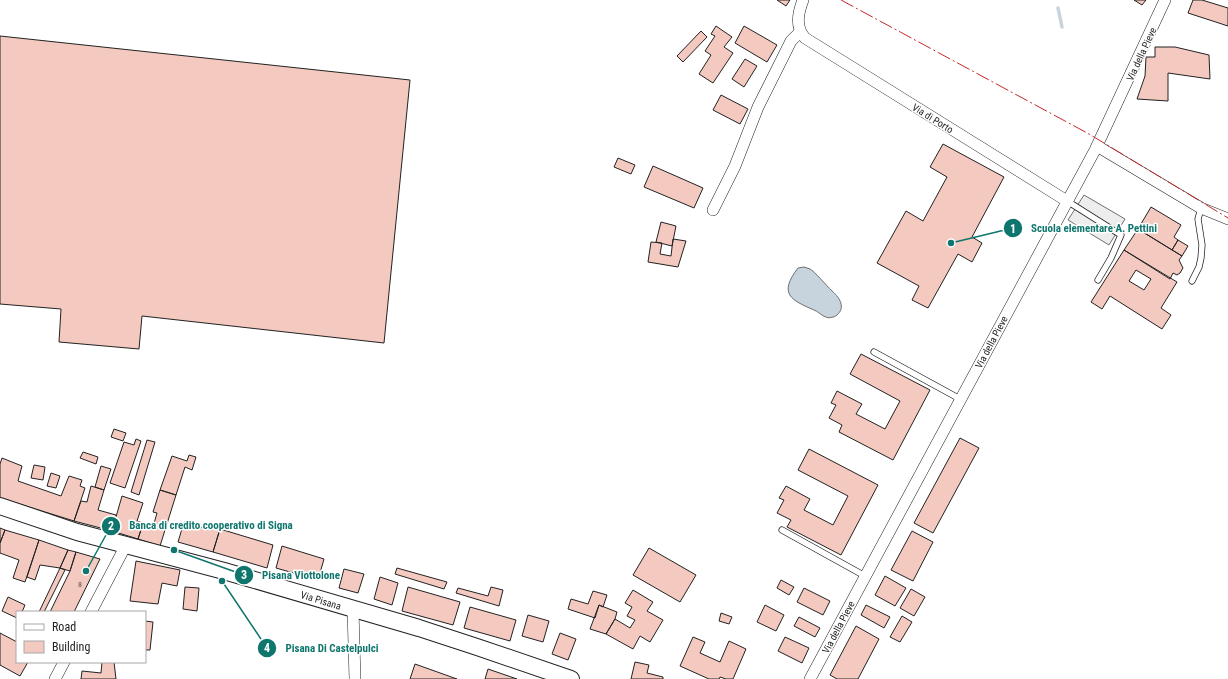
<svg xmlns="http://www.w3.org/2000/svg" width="1228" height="679" font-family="'Roboto Condensed',sans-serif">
<rect width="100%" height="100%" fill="#fff"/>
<!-- parking -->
<path fill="#ededed" stroke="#6f6f6f" d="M1084,195l41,24 -16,26 -41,-25z"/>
<!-- water -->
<path fill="#c7d3dd" stroke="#6f6f6f" d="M804,267c2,1 4,1 6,2 4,2 17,17 22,22 6,5 14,15 6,23 -1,1 -3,3 -5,3 -8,3 -12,-4 -19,-7 -23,-10 -36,-16 -16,-42z"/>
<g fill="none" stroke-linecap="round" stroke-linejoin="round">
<!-- stream -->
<path stroke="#c7d3dd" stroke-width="3.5" d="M1058,8l4,19"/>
</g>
<!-- building -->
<path fill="#f3c9c0" stroke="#222" fill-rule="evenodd" d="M777,0h13l-4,6z
M1134,0h12l-4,5z
M1193,0h9l26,8v18l-40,-13z
M716,26l16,11 -8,10 9,6 -20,30 -14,-9 12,-19 -6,-4 10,-15 -4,-2z
M744,26l33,19 -10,17 -32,-19z
M701,31l6,6 -24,25 -6,-6z
M0,36l410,44 -26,263 -242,-27 -3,33 -80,-7 2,-33 -61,-5z
M1155,47h20l34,8 1,24 -42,-6v28l-31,-2 8,-23 1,-19h9z
M745,59l12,7 -13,21 -12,-8z
M721,95l27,14 -8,15 -27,-14z
M943,144l61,33 -32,60 10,6 -10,19 -14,-8 -30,54 -16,-8 7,-14 -42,-23 29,-52 17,10 24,-44 -17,-10z
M618,158l17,7 -4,9 -17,-7z
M653,166l50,22 -9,20 -50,-21z
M1151,207l30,18 -7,12 4,3 -6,10 -34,-21z
M661,222l15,4 -4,20 -16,-4z
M1138,229l44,27 -3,4 4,8 -3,5 -3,2 -4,-2 -3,6 -46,-29z
M673,239l13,2 -8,26 -30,-5 3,-20 11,1 -2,11 11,2z
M1178,240l10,6 -6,10 -10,-6z
M1124,250l53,32 -16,26 10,7 -9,14 -52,-33 -8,13 -11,-7zM1136,270l15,9 -7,11 -15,-9z
M861,354l69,36 -37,70 -54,-28 3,-7 -13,-7 7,-13 -5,-2 6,-12 25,13 -6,10 29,15 15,-28 -50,-27z
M114,429l12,4 -3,8 -12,-4z
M960,438l19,10 -46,85 -19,-10z
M136,439l5,2 -16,47 -15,-5 14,-41 10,3z
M147,440l8,2 -16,53 -8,-3z
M809,449l69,36 -37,70 -54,-28 4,-7 -14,-7 7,-13 -5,-2 7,-12 24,13 -6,11 29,15 15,-29 -50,-26z
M83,452l15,5 -2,7 -16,-6z
M189,455l7,2 -4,13 -7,-3 -9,28 -16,-5 12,-34 15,5z
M2,458l20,8 -4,15 43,15 8,-20 13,4 -2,6 5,2 -11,33 -74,-23v-34z
M34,465l11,2 -2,13 -12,-2z
M101,466l10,3 -7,21 -9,-3z
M51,473l9,3 -4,12 -9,-2z
M91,486l13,4 -6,20 18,5 -4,16 -38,-10 7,-20 6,1z
M160,490l16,5 -16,51 -22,-7 4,-12 4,1 1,-3 6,2 4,-14 -4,-1z
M122,496l21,7 -6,18 6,2 -5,16 -26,-8z
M184,522l28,8 1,-3 7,2 -7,23 -35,-10z
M0,528l5,2 -5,13z
M220,529l53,16 -6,23 -54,-16z
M5,530l34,10 -14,42 -12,-4 6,-18 -19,-7v-10z
M912,531l21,11 -20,39 -22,-11z
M39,540l29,10 -8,18 -20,-3 -5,15 -8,-3z
M282,546l42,13 -6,21 -42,-12z
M649,548l47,27 -16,27 -47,-27z
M68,550l8,2 -6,19 -10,-3z
M76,552l24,7 -26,53h-24l20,-41z
M136,561l44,9 -3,16 -15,-3 -4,21 -28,-3z
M60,568l5,2 -21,42h-5z
M397,568l50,14 -3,7 -49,-15z
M344,569l20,5 -6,19 -19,-5z
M885,576l21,12 -11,18 -20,-11z
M380,577l18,6 -6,22 -18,-6z
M781,580l13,7 -5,8 -12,-7z
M185,587l14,1 -2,23 -14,-2z
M408,587l52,15 -7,23 -51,-14z
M491,587l12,3 -4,16 -43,-13 2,-5 30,8z
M804,588l26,13 -7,14 -26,-13z
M911,589l14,8 -11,19 -14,-8z
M633,590l20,12 -6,9 16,9 -13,22 -10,-6 -7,13 -27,-15 9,-15 15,9 5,-8 -8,-4 5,-9 -7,-4z
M593,591l14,4 -4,12 -4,-2 -4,13 -27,-9 3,-10 17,5z
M8,597l17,8 -3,7h-5v6l-15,-7z
M599,605l18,7 -2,7 -9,15 -16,-5z
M765,605l19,10 -8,16 -19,-9z
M866,605l24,12 -6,11 -23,-13z
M470,607l46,13 -6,21 -46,-13z
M721,613l11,4 -3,7 -10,-3z
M528,615l21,6 -6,21 -21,-6z
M902,616l10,6 -12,20 -10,-5z
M799,617l21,11 -5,9 -21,-11z
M145,621l8,1 -3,28h-5z
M856,626l23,13 -21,40h-21l-7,-4z
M0,633l17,9v20h11l-8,14 -20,-11z
M560,633l16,6 -8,21 -16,-6z
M693,637l12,5 -5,11 20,9 9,-21 17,8 -13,30h-7l-6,-2 -1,2h-10l-29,-13z
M785,637l24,11 -7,15 -24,-12z
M102,662h12l2,17h-35l1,-8 19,2z
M635,662l14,3 -2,8 16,4v2h-32z
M415,664l42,15h-47z
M488,669l29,10h-32z"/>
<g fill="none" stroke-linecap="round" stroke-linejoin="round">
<defs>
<path id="service" d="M1067,201l54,34 -10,23 -13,22
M1192,281l7,-14 2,-9 1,-13 -4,-26 3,-11
M874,352l86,47
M782,530l83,46"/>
<path id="minor" d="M803,0c-5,13 -8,27 2,38l262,163
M1097,146l104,62 27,11
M713,210l22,-44 23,-59 33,-66 9,-9
M353,610l2,69
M91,612l35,-67
M55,679l9,-17
M810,679l285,-529 70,-150"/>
<path id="secondary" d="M0,506l77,26 147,39 195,57 58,19 94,32"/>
</defs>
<!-- service casing -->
<use href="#service" stroke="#222" stroke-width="7"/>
<!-- minor casing -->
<use href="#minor" stroke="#222" stroke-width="12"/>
<!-- secondary casing -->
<use href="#secondary" stroke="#222" stroke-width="18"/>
<!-- service -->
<use href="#service" stroke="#fff" stroke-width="5.5"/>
<!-- minor -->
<use href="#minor" stroke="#fff" stroke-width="11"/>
<!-- secondary -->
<use href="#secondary" stroke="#fff" stroke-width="16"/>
<!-- power -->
<path stroke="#c62828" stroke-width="1" stroke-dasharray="14 3 2 3" stroke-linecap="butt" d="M841,0l248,134 139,84"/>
</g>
<g text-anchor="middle" stroke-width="3" stroke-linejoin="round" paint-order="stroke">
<!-- number labels -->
<g font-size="8" fill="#564c4a">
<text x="80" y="587">8</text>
</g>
<!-- street labels -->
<g font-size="10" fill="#222" stroke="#fff">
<text transform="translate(1141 54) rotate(-65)" y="4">Via della Pieve</text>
<text transform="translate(933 118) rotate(32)" y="4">Via di Porto</text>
<text transform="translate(991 342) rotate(-62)" y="4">Via della Pieve</text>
<text transform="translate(321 600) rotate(17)" y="4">Via Pisana</text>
<text transform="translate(838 627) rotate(-62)" y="4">Via della Pieve</text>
</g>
</g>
<!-- callouts -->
<path fill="none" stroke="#0f766e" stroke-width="1.5" d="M951 243L1013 228M86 571L111 526M174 550L244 575M222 581L267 648"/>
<g fill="#0f766e" stroke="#fff" stroke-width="1.5">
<circle cx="951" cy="243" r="4"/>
<circle cx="86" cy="571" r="4"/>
<circle cx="174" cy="550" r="4"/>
<circle cx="222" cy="581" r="4"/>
<circle cx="1013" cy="228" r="10"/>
<circle cx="111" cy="526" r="10"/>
<circle cx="244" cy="575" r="10"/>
<circle cx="267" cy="648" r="10"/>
</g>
<g font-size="12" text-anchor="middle" font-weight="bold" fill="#fff">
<text x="1013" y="233">1</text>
<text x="111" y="530">2</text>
<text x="244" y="579">3</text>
<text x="267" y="652">4</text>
</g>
<g font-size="11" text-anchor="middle" font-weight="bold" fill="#0f766e" stroke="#fff" stroke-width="3" stroke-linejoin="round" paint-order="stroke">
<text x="1094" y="232">Scuola elementare A. Pettini</text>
<text x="211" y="529">Banca di credito cooperativo di Signa</text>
<text x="301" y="579">Pisana Viottolone</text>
<text x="332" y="652">Pisana Di Castelpulci</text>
</g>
<!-- legend -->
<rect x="16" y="611" width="130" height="52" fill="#ffffff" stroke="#a7a7a7"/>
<rect x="24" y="624" width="20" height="6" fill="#ffffff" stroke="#a7a7a7"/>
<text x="52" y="631" font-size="12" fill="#222222">Road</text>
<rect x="24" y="641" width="20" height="12" fill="#f3c9c0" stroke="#a7a7a7"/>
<text x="52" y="651" font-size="12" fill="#222222">Building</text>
</svg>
